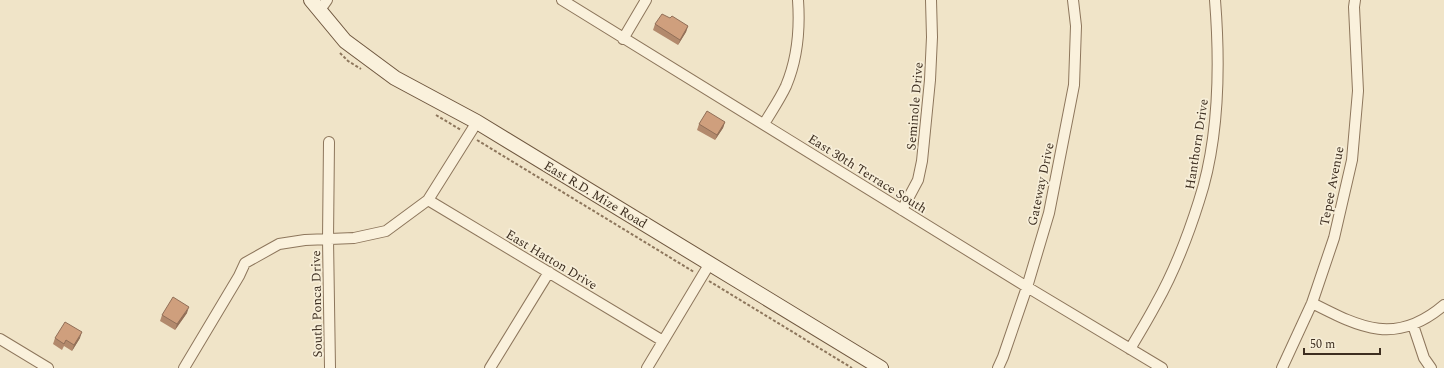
<svg xmlns="http://www.w3.org/2000/svg" width="1444" height="368" font-family="Spectral,serif">
<rect width="100%" height="100%" fill="#f0e4c8"/>
<g fill="none" stroke-linecap="round" stroke-linejoin="round">
<defs>
<path id="minor" d="M562,0l465,287 135,81
M320,10l7,-10
M623,39l23,-39
M764,124c7,-12 16,-25 22,-38 11,-26 14,-58 12,-86
M329,142l-1,97 2,129
M428,200l235,141
M902,210l16,-30 4,-19 8,-81 2,-43 -1,-37
M1312,303c49,25 84,43 132,2
M1413,325l11,33 7,10
M0,339l48,29
M1130,349c9,-15 18,-30 26,-45 18,-32 32,-68 43,-103 20,-61 21,-138 16,-201
M184,368l55,-92 6,-13 34,-19 26,-4 49,-2 32,-7 42,-31 49,-78
M490,368l59,-96
M647,368l63,-105
M998,368l5,-11 24,-70 22,-74 25,-128 2,-59 -3,-26
M1282,368l30,-65 22,-65 18,-78 6,-69 -4,-84 1,-7"/>
<path id="secondary" d="M311,0l34,41 50,37 82,44 404,246"/>
</defs>
<!-- minor casing -->
<use href="#minor" stroke="#8d765c" stroke-width="12"/>
<!-- secondary casing -->
<use href="#secondary" stroke="#6f573f" stroke-width="16"/>
<!-- path -->
<path stroke="#8d765c" stroke-width="2" stroke-dasharray="3 2" stroke-linecap="butt" d="M340,53l8,8 13,8
M436,115l25,15
M477,140l217,132
M709,281l143,87"/>
<!-- minor -->
<use href="#minor" stroke="#faf1dc" stroke-width="10"/>
<!-- secondary -->
<use href="#secondary" stroke="#faf1dc" stroke-width="14"/>
</g>
<!-- wall -->
<path fill="#b2896c" d="M670,18l18,8 -2,6 -8,13 -25,-15 2,-6z
M725,122l-2,6 -8,12 -18,-10 2,-6z
M187,313l-12,17 -15,-9 2,-6z
M55,338h25l-8,13 -8,-5 -2,4 -9,-6z"/>
<!-- shaded-wall -->
<path fill="#916f58" d="M688,26l-2,6 -8,13 2,-5z
M725,122l-2,6 -8,12 2,-5z
M189,307l-2,6 -12,17 2,-6z
M82,332l-2,6 -8,13 2,-6z"/>
<!-- building -->
<path fill="#cf9f7d" stroke="#916f58" d="M662,14l8,4 2,-2 16,10 -8,14 -25,-16z
M707,111l18,11 -8,13 -18,-11z
M173,297l16,10 -12,17 -15,-9z
M65,322l17,10 -8,13 -8,-5 -2,4 -9,-6z"/>
<g text-anchor="middle" stroke-width="3.5" stroke-linejoin="round" paint-order="stroke">
<!-- street labels -->
<g font-size="13" fill="#3d2e20" stroke="#f7eed8">
<text transform="translate(914 106) rotate(-85)" y="5">Seminole Drive</text>
<text transform="translate(1196 144) rotate(-81)" y="5">Hanthorn Drive</text>
<text transform="translate(868 173) rotate(32)" y="5">East 30th Terrace South</text>
<text transform="translate(1040 184) rotate(-78)" y="5">Gateway Drive</text>
<text transform="translate(1331 186) rotate(-79)" y="5">Tepee Avenue</text>
<text transform="translate(596 194) rotate(31)" y="5">East R.D. Mize Road</text>
<text transform="translate(552 259) rotate(31)" y="5">East Hatton Drive</text>
<text transform="translate(316 304) rotate(-91)" y="5">South Ponca Drive</text>
</g>
</g>
<!-- scale -->
<path d="M1304 348v6h76v-6" fill="none" stroke="#3d2e20" stroke-width="2"/>
<text x="1310" y="348" font-size="12" fill="#3d2e20" stroke="#f7eed8" stroke-width="3" paint-order="stroke">50 m</text>
</svg>
